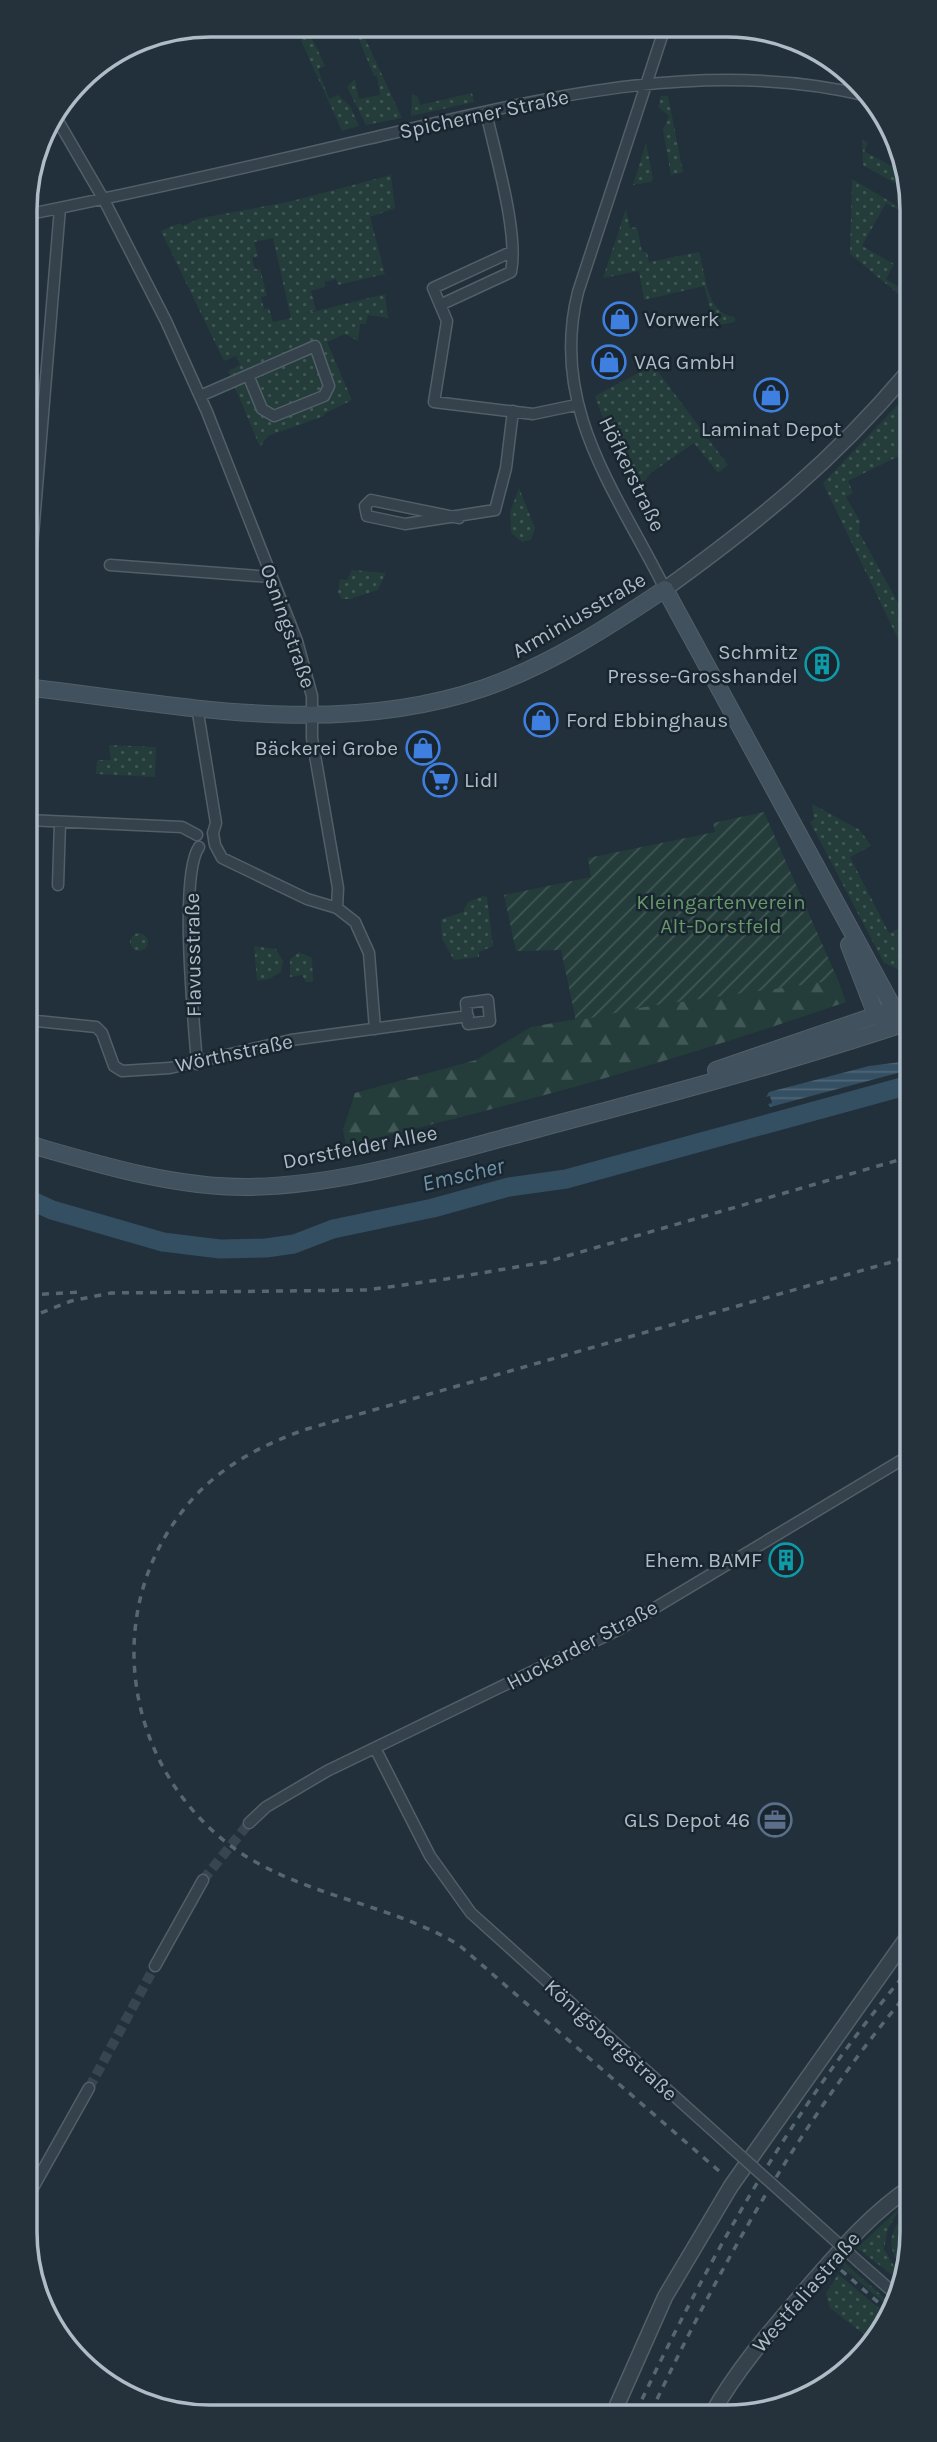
<svg xmlns="http://www.w3.org/2000/svg" width="937" height="2442" font-family="Karla,sans-serif">
<defs>
<pattern id="grass-dots" width="8" height="8" patternUnits="userSpaceOnUse" patternTransform="scale(1.75)"><rect width="8" height="8" fill="#243d3b"/><path d="M2 2h.1M6 6h.1" fill="none" stroke="#415756" stroke-width="1.8" stroke-linecap="round"/></pattern>
<pattern id="forest-firs" width="22" height="20" patternUnits="userSpaceOnUse" patternTransform="scale(1.75)"><rect width="22" height="20" fill="#243d3b"/><path d="M5 1l3.5 6h-7zM16 11l3.5 6h-7z" fill="#415756"/></pattern>
<pattern id="garden-furrows" width="10" height="10" patternUnits="userSpaceOnUse" patternTransform="scale(1.75)"><rect width="10" height="10" fill="#243d3b"/><path d="M-1 1l2-2M0 10L10 0M9 11l2-2" fill="none" stroke="#415756"/></pattern>
<pattern id="water-rules" width="6" height="5" patternUnits="userSpaceOnUse" patternTransform="scale(1.75)"><rect width="6" height="5" fill="#344f62"/><path d="M0 2.5h6" fill="none" stroke="#4f6677"/></pattern>
</defs>
<rect width="100%" height="100%" fill="#21303a"/>
<!-- grass -->
<path fill="url(#grass-dots)" fill-rule="evenodd" d="M294,25h12l19,41 -7,3 11,30 9,-4 12,11 9,20 -17,5z
M353,25h6l43,93 -36,7 -19,-38 8,-8 4,20 21,-4 -3,-19h-3z
M472,93l2,9 -63,14 1,-22 6,3 2,8z
M661,96h7l15,76 -12,3 -8,-45 6,-14 -11,-9z
M862,139l6,4 -4,8 31,17 8,-12 3,6v22l-8,1 -35,-20z
M646,143l7,35 -2,4 -18,3z
M391,175l4,33 -25,9 15,57 -47,11 -2,-6 -12,3 1,5 -14,4 5,19 -12,4 81,-20 3,24 -20,-3 -2,9h-6l-2,17 -13,-7 -18,8 25,58 -28,14v2l-56,20 -8,11 -32,-76 12,-6 -4,-9 -12,5 -63,-130 19,-8 2,3 19,-8 87,-16zM273,238l18,80 -18,4 -4,-14 -5,1 -3,-12 6,-1 -7,-27h-5l-3,-11 6,-2 -4,-14z
M852,179l54,32v3l-20,-11 -24,43 32,18 -8,15 21,13v9l-57,-47z
M626,209l4,19 7,-1 5,25h5l2,10 50,-10c7,21 6,62 36,65v5l-20,4 -11,-40 -60,14 -5,-29 -36,7z
M653,365l75,100 -10,8 -24,-30 -43,30 -13,16 -30,-56 -13,-37z
M907,395v57l-59,29 5,12 -7,4 14,24 -1,11 49,89v39l-85,-177z
M519,488l16,40 -4,12 -9,2 -11,-9 -1,-21z
M352,570l34,3 -8,17 -28,9h-9l-3,-7 2,-13 7,1z
M109,745l47,2 -1,30 -59,-3 1,-14h14z
M812,804l48,26 11,16 -21,11 39,76 15,-7 4,20 -9,5 10,23 -25,-11 -74,-141 4,-3z
M483,896l4,1 6,49 -14,6v5l-25,3 -12,-21 -1,-20 22,-7 5,-10z
M130 942a9 9 0 1 1 18 0a9 9 0 1 1-18 0Z
M254,946l22,3 7,12 -2,11 -12,7 -12,2z
M299,952l13,6 1,24h-7l-4,-7 -12,2v-18z
M912,2197v47l-10,27c-16,-29 -14,-35 5,-61l-1,-8z
M902,2206l-14,22 -4,21 16,27 -1,4 -42,-32z
M844,2262l46,41 -1,4 -46,-39z
M838,2274l48,40 -11,29 -45,-35 -4,-14z"/>
<!-- forest -->
<path fill="url(#forest-firs)" d="M838,980l8,22c-165,57 -331,104 -500,143l-3,-15 12,-37 121,-33 55,-33 118,-21z"/>
<!-- garden -->
<path fill="url(#garden-furrows)" d="M764,812l74,168 -189,26 -73,15 -15,-71 -45,1 -12,-56 87,-18 -3,-19 127,-26 -2,-9z"/>
<!-- water -->
<path fill="url(#water-rules)" d="M909,1061v9l-139,37 -2,-3 4,-1 -2,-7 -4,1 3,-5 100,-26z"/>
<g fill="none" stroke-linecap="round" stroke-linejoin="round">
<!-- river -->
<path stroke="#344f62" stroke-width="19" d="M28,1199l24,11 111,32 57,7 46,-1 28,-4 39,-15 100,-21 76,-21 57,-8 343,-94"/>
<!-- minor-tunnel -->
<path stroke="#36454f" stroke-width="10" stroke-dasharray="10 5" stroke-linecap="butt" d="M203,1880l46,-57
M89,2088l66,-122"/>
<defs>
<path id="minor" d="M665,27l-87,265c-29,115 38,199 87,297
M54,114l50,86 62,121 41,91 90,229 15,55v42l26,150 -1,20
M25,215c114,-23 228,-49 342,-76 164,-38 334,-84 501,-43
M511,252l-78,36 14,33 -13,81 99,12 43,-9
M440,305l71,-33c8,-39 -16,-118 -25,-160
M200,396l115,-50 14,40 -5,10 -50,20 -12,-7 -14,-34
M459,518l-88,-18 -6,6 2,10 38,8 90,-14 11,-42 7,-57
M110,565l161,12
M26,620l34,-412
M197,707l19,116 -3,10
M27,820l155,7 15,8
M213,833l2,12 7,13 85,41 30,9 18,14 14,31 6,76
M58,885l2,-63
M27,999l2,21
M488,1000l2,21 -22,3 -2,-21z
M27,1020l69,7 6,6 12,33 8,5 48,-3 121,-28 177,-24
M197,1064c-3,-41 -18,-188 2,-217
M375,1748l55,108 41,57 260,234
M249,1823l17,-16 61,-36 291,-141 292,-175
M155,1966l48,-86
M30,2193l59,-105
M860,2263l34,30"/>
<path id="tertiary" d="M665,589c94,-68 167,-127 242,-216
M614,2412l51,-115 66,-111 180,-254
M713,2412c26,-46 61,-85 95,-125 32,-37 63,-74 104,-101"/>
<path id="secondary" d="M26,687c153,18 308,52 458,1 66,-23 124,-61 181,-99l229,420 -3,19
M849,945l27,70 8,7
M716,1070l193,-66
M28,1144c70,20 143,43 218,43 95,-1 189,-31 280,-55 128,-34 257,-68 383,-110"/>
</defs>
<!-- minor casing -->
<use href="#minor" stroke="#525f68" stroke-width="13"/>
<!-- tertiary casing -->
<use href="#tertiary" stroke="#525f68" stroke-width="17"/>
<!-- secondary casing -->
<use href="#secondary" stroke="#525f68" stroke-width="18"/>
<!-- minor -->
<use href="#minor" stroke="#35414b" stroke-width="10"/>
<!-- tertiary -->
<use href="#tertiary" stroke="#35414b" stroke-width="14"/>
<!-- secondary -->
<use href="#secondary" stroke="#42515e" stroke-width="16"/>
<!-- rail -->
<path stroke="#566672" stroke-width="3.5" stroke-dasharray="7 7" stroke-linecap="butt" d="M28,1295l53,-3
M28,1318l43,-17 40,-8 256,-3 79,-11 100,-17 363,-105
M719,2171l-260,-226c-73,-44 -164,-49 -232,-102 -101,-79 -125,-227 -46,-330 32,-43 77,-67 126,-84l602,-172
M841,2270l46,40
M636,2412c75,-159 161,-311 275,-445
M651,2412c71,-151 153,-296 260,-423"/>
<defs>
<path id="minor-bridge" d="M731,2147l129,116"/>
</defs>
<!-- minor-bridge casing -->
<use href="#minor-bridge" stroke="#525f68" stroke-width="13" stroke-linecap="butt"/>
<!-- minor-bridge -->
<use href="#minor-bridge" stroke="#35414b" stroke-width="10"/>
</g>
<!-- icons -->
<defs>
<symbol id="shop-ring" viewBox="-11 -11 22 22"><circle r="9.5" fill="#1a262f" stroke="#3f7fe0" stroke-width="1.5"/><path d="M-5-2.5h2.3a2.7 3.5 0 0 1 5.4 0H5L5.5 6h-11ZM-1.5-2.5h3a1.5 2.3 0 0 0-3 0Z" fill="#3f7fe0"/></symbol>
<symbol id="building-ring" viewBox="-11 -11 22 22"><circle r="9.5" fill="#1a262f" stroke="#0f9aa8" stroke-width="1.5"/><path d="M-4-6H4V6H1V3H-1V6H-4ZM-2.5-4.3h1.7v1.8h-1.7ZM.8-4.3h1.7v1.8H.8ZM-2.5-1h1.7V.8h-1.7ZM.8-1h1.7V.8H.8Z" fill="#0f9aa8"/></symbol>
<symbol id="supermarket-ring" viewBox="-11 -11 22 22"><circle r="9.5" fill="#1a262f" stroke="#3f7fe0" stroke-width="1.5"/><path d="M-6-5.5h2.5l.6 2H6L4.5 2H-2.5L-4.4-4H-6ZM-1.5 3.2a1.3 1.3 0 1 0 .1 0ZM3 3.2a1.3 1.3 0 1 0 .1 0Z" fill="#3f7fe0"/></symbol>
<symbol id="office-ring" viewBox="-11 -11 22 22"><circle r="9.5" fill="#1a262f" stroke="#5c6f8a" stroke-width="1.5"/><path d="M-6-3h4V-5.5h4V-3h4V5H-6ZM-1-4.5V-3h2v-1.5ZM-6 0V1H6V0Z" fill="#5c6f8a"/></symbol>
</defs>
<g fill-rule="evenodd">
<use href="#shop-ring" x="601" y="300" width="38" height="38"/>
<use href="#shop-ring" x="590" y="343" width="38" height="38"/>
<use href="#shop-ring" x="752" y="376" width="38" height="38"/>
<use href="#building-ring" x="803" y="645" width="38" height="38"/>
<use href="#shop-ring" x="522" y="701" width="38" height="38"/>
<use href="#shop-ring" x="404" y="729" width="38" height="38"/>
<use href="#supermarket-ring" x="421" y="761" width="38" height="38"/>
<use href="#building-ring" x="767" y="1541" width="38" height="38"/>
<use href="#office-ring" x="756" y="1801" width="38" height="38"/>
</g>
<g text-anchor="middle" stroke-width="5" stroke-linejoin="round" paint-order="stroke">
<!-- street labels -->
<g font-size="21" fill="#afbcc7" stroke="#1a262f">
<text transform="translate(484 114) rotate(-12)" y="7">Spicherner Straße</text>
<text transform="translate(632 474) rotate(64)" y="7">Höfkerstraße</text>
<text transform="translate(579 615) rotate(-30)" y="7">Arminiusstraße</text>
<text transform="translate(288 626) rotate(71)" y="7">Osningstraße</text>
<text transform="translate(193 955) rotate(-91)" y="7">Flavusstraße</text>
<text transform="translate(234 1053) rotate(-12)" y="7">Wörthstraße</text>
<text transform="translate(360 1147) rotate(-11)" y="7">Dorstfelder Allee</text>
<text transform="translate(582 1645) rotate(-28)" y="7">Huckarder Straße</text>
<text transform="translate(611 2040) rotate(42)" y="7">Königsbergstraße</text>
<text transform="translate(806 2292) rotate(-49)" y="7">Westfaliastraße</text>
</g>
<!-- poi labels -->
<g font-size="21" fill="#afbcc7" stroke="#1a262f" text-anchor="start">
<text x="644" y="326">Vorwerk</text>
<text x="634" y="369">VAG GmbH</text>
<text x="771" y="436" text-anchor="middle">Laminat Depot</text>
<text x="798" y="659" text-anchor="end">Schmitz<tspan x="798" dy="24">Presse-Grosshandel</tspan></text>
<text x="566" y="727">Ford Ebbinghaus</text>
<text x="398" y="755" text-anchor="end">Bäckerei Grobe</text>
<text x="464" y="787">Lidl</text>
<text x="762" y="1567" text-anchor="end">Ehem. BAMF</text>
<text x="750" y="1827" text-anchor="end">GLS Depot 46</text>
</g>
<!-- park labels -->
<g font-size="21" fill="#669869" stroke="#1a262f">
<text x="721" y="909">Kleingartenverein<tspan x="721" dy="24">Alt-Dorstfeld</tspan></text>
</g>
<!-- water labels -->
<g font-size="23" font-style="italic" fill="#6f93ab" stroke="#1a262f">
<text transform="translate(463 1174) rotate(-13)" y="8">Emscher</text>
</g>
</g>
<!-- crop -->
<path d="M0 0H937V2442H0ZM210 37H727A173 173 0 0 1 900 210V2232A173 173 0 0 1 727 2405H210A173 173 0 0 1 37 2232V210A173 173 0 0 1 210 37Z" fill="#26323b" fill-rule="evenodd"/>
<path fill="none" stroke="#afbcc7" stroke-width="3.5" d="M210 37H727A173 173 0 0 1 900 210V2232A173 173 0 0 1 727 2405H210A173 173 0 0 1 37 2232V210A173 173 0 0 1 210 37Z"/>
</svg>
